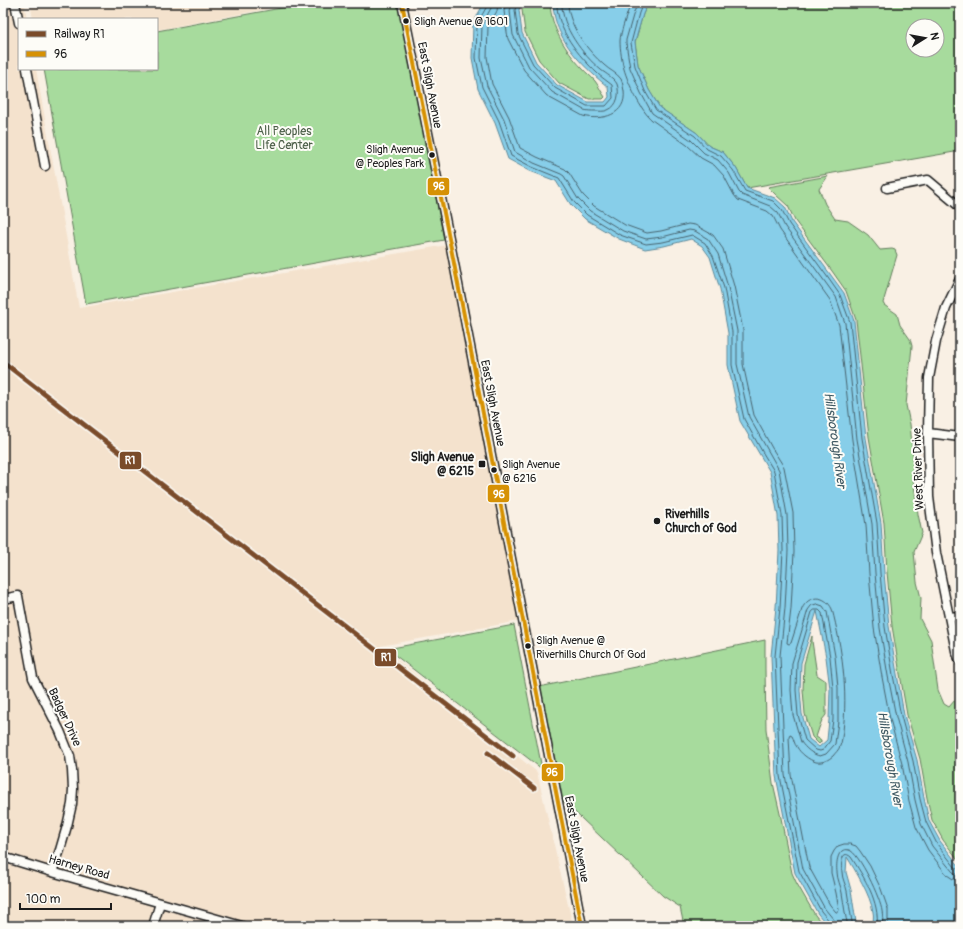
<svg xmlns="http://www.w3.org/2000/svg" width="963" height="929" font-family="Pangolin,sans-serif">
<rect width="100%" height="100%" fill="#f9f0e4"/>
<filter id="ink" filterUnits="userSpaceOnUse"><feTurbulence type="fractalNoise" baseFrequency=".025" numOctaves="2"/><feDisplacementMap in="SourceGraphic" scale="8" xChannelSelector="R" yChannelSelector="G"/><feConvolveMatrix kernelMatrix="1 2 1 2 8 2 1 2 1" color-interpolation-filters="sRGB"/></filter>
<g filter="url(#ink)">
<!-- built -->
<path fill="#f4e2cd" d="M3,3h21l3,16h-8v50h17l43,239 368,-63 72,376 -139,25 157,126 36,154h-317l-97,-28 -9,28h-147z
M30,3h268l-141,27v-11h-124z
M163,909l59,17h-64z"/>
<!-- green -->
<path fill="#a7db9d" stroke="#627c5c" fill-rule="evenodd" d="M308,3h91l45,237 -358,64 -42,-235h113v-38z
M524,3h26c1,25 15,47 32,65 4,5 9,8 13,13 4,5 6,11 10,16l-2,2h-14l-30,-16 -20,-23 -14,-28 -3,-22z
M648,3h265l3,1 22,1 19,-2 3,1v147l-213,37 -11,-20 -13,-16 -14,-6 -12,-13 -37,-25 -11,-18 -11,-25 -3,-23 8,-28zM913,26h24v24h-24z
M828,176l-9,13 6,15 10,15 13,2 20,14 12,15 12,-1 3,1 2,5 -14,48 1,2 13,9 3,11 10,14 2,7 -6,59 4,19 3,31v22l5,37 4,19 -8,19 3,30 4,16 -1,21 11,21 7,50 6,14 5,3 6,-7 5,3v159l-17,-22 -11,-20 -5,-22 -7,-39 -13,-44 -7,-41 -8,-48 -5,-54 -3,-49 -15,-86 -13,-117 -10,-29 -14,-20 -37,-50 -7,-15 -12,-11 -8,-8z
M514,625l28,144 -155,-120z
M812,636v5l5,34 9,6v34l-4,5 -3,8 -3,9 5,3v2l-2,2 -7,-7 -7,-23 -2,-24 1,-26z
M765,640v29l1,60 7,54 8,35 11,55 4,9 19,33 9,11h-140l-4,-19 -17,-11 -103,-98 -21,-111z"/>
<!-- water -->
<path fill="#87cee9" stroke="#5c8797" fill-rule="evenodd" d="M484,3h37l-2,7 3,23 14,29 21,23 31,17h17l4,-5 -1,-10c-22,-18 -46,-40 -53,-69 -1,-5 -2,-10 -2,-15h95l-5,11 -8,28 3,23 11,25 11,18 37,25 12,13 14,6 13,16 11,20 28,10 10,9 7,15 52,71 10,28 12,117 15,85 3,50 5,53 8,48 7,41 13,45 7,38 5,23 11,20 20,26v59h-88l1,-2c0,-4 1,-8 0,-12 -2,-16 -18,-42 -26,-55l-1,15 5,18 5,32 7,4h-35l-10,-12 -23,-41 -19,-97 -5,-120 5,-49 3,-56 -1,-35 -8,-44 -30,-51 -12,-56v-32l-8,-44 -10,-32 -8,-11 -11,-7 -27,7 -19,3 -26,-10 -34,-20 -14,-14 -15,-24 -26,-10 -22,-12 -13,-36 -17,-34 -6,-31 1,-35zM817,611l9,46 4,32 -1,31 -2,20 -8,7 -10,-8 -7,-25 -2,-24 1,-27z"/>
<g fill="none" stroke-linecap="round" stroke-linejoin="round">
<!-- shore -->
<path stroke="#47636e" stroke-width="1" d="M487,3v3l-10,18 -1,34 6,29 17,34 12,35 21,11 27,11 15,24 13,13 33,20 26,9 17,-2 29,-7 13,8 8,13 11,32 8,44v33l12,54 19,34 11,18 8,44 1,36 -3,57 -5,48 5,120 19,95 22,40 9,11v4
M492,3l-1,5 -9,17 -1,33 6,28 17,33 11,33 19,11 27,11 3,2 14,23 12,12 33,20 23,8 16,-2 27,-7 6,1 13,8 10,15 10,33 9,44v33l12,53 30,53 8,45 1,36 -3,57 -5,48 5,119 18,94 22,40 9,11 1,6
M498,3l-1,8 -9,16 -1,30 5,27 17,33 11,31 17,9 28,12 4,4 14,22 11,11 31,19 22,8 14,-2 27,-7 7,1 18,10 10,14 11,37 9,44v34l11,51 18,33 12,19 9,46 1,39 -3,57 -4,34 2,1 2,-1 11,-34c6,-14 23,-15 30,0 10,39 16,82 11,122 -1,5 -1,11 -3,15 -1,4 -5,7 -7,10 -5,4 -10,7 -17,6 -7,-2 -16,-9 -19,-15 -3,-3 -3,-8 -5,-11l-2,-1 -1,2 2,38 18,92 21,38 6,7h2l1,-2 -3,-17 -5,-20v-16l3,-6 4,-5 6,-2h6l6,2 4,5 10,15 11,23 7,20v17
M506,3l-2,8 4,28 16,31 22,25 4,3 33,18c19,5 44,-1 41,-25 -1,-4 -1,-8 -3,-12 -4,-6 -12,-9 -17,-14 -16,-14 -36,-39 -36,-62
M512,3l-2,8 3,24 16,32 23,25 32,18c4,1 7,1 12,1 3,0 8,1 12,-1 10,-4 12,-17 9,-26 -3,-6 -11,-10 -16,-14 -18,-15 -40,-43 -39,-67
M517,3l-2,7 3,24 15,30 22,24 32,18h19l7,-8 -1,-13c-5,-4 -11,-8 -15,-12 -18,-17 -41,-44 -40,-70
M631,3c-3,8 -11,30 -11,38 0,8 2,21 4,28 4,14 17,42 28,51l35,25 14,13 13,7 10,11 10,19 4,5 29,11 6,5 7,14 50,70 9,25 13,115 14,85 3,49 5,54 8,49 8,42 12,45 7,37 7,26 12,23 19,25 6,4 7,1
M638,3l-4,9 -8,28v3l4,25 11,25 11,20 39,27 13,13 14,7 11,13 10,19 3,3 28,11 8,7 7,14 51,70 9,26 12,116 15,85 3,49 5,55 8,48 8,41 12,45 7,38 6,24 11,22 15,19 6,7 3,2h4
M643,3l-4,10 -8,30 4,23 10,25 11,19 39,26 12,13 14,7 12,14 12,21 28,10 9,9 7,14 37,51 14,20 10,27 12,116 15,85 3,50 5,54 8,48 8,41 12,45 7,38 6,23 11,22 18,23 5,2
M817,604l6,2 4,6 8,44 3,32v33l-3,23 -9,10 -6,2c-7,-1 -15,-8 -19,-14l-8,-27 -2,-25 1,-27 16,-53 3,-4z
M815,610h4l3,3 8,44 3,31v32l-3,21 -7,9 -3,1 -4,-1 -11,-10 -7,-25 -2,-25 1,-28 15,-50z
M848,926c-3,-10 -4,-22 -6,-33 -1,-7 -5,-14 -5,-21 -1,-8 0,-25 12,-22 10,2 32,50 33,61 1,5 1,10 0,15
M855,926l-3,-4c-2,-10 -3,-21 -5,-31 -1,-6 -5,-12 -5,-19 -1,-6 -1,-24 9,-15 13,20 29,45 26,69"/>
<defs>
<path id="minor" d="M15,3l4,20
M402,3l50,250 130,673
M27,69l18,97
M887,188l41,-8 32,27
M960,279l-14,29 -10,33 -7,37 -1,55 1,64 7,56 20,98 4,10
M928,433l32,4
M3,599l15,-3 15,82 27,53 10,25 2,14 1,19 -1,15 -5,22 -7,24 -8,22
M949,617l11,-1
M3,857l49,15 190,54
M153,926l7,-23"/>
</defs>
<!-- minor casing -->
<use href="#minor" stroke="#1c1c1c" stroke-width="11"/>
<!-- minor -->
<use href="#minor" stroke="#fdfcf7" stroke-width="8"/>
<defs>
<path id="bus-1" d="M402,3l50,250 130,673"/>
</defs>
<!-- bus-1 casing -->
<use href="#bus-1" stroke="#fdfcf7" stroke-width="7"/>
<!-- bus-1 -->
<use href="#bus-1" stroke="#d69104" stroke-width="4"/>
<defs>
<path id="rail-1" d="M3,362l510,394
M488,753l46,35"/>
</defs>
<!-- rail-1 casing -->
<use href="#rail-1" stroke="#fdfcf7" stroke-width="8"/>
<!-- rail-1 -->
<use href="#rail-1" stroke="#7a4b2a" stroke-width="5"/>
</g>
</g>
<!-- markers -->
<g fill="#1c1c1c" stroke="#fdfcf7" stroke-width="1.5">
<circle cx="406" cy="21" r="3.5"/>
<circle cx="432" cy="155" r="3.5"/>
<rect x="478" y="460" width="8" height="8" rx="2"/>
<circle cx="494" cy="470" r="3.5"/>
<circle cx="657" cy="521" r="4"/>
<circle cx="528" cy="646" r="3.5"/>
</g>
<g text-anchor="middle" stroke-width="4" stroke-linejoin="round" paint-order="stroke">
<!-- bus labels -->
<g font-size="11" fill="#1c1c1c" stroke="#fdfcf7" text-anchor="start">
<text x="414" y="25">Sligh Avenue @ 1601</text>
<text x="424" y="153" text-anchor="end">Sligh Avenue<tspan x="424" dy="14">@ Peoples Park</tspan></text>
<text x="502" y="468">Sligh Avenue<tspan x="502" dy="14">@ 6216</tspan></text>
<text x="536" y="644">Sligh Avenue @<tspan x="536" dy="14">Riverhills Church Of God</tspan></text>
</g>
<!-- street labels -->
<g font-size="12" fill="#1c1c1c" stroke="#fdfcf7">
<text transform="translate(430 85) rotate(79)" y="4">East Sligh Avenue</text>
<text transform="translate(493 403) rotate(79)" y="4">East Sligh Avenue</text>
<text transform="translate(918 469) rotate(-92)" y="4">West River Drive</text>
<text transform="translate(65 717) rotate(65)" y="4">Badger Drive</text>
<text transform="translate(577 839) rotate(79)" y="4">East Sligh Avenue</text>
<text transform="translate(79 867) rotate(16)" y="4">Harney Road</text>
</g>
<!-- park labels -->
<g font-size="12" fill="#4d5f49" stroke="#fdfcf7">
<text x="284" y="135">All Peoples<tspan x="284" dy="14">LIfe Center</tspan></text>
</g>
<!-- poi labels -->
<g font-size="12" font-weight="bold" fill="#1c1c1c" stroke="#fdfcf7" text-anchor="end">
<text x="474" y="461">Sligh Avenue<tspan x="474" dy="14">@ 6215</tspan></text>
<text x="665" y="518" text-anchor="start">Riverhills<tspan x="665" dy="14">Church of God</tspan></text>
</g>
<!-- water labels -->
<g font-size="13" font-style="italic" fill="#415a64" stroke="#fdfcf7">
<text transform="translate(836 440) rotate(82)" y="5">Hillsborough River</text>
<text transform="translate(891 759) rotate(80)" y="5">Hillsborough River</text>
</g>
</g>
<g stroke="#fdfcf7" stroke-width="1.5">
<rect x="427" y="177" width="23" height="19" rx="4" fill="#d69104"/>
<rect x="119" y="451" width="23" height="19" rx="4" fill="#7a4b2a"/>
<rect x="487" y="484" width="23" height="19" rx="4" fill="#d69104"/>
<rect x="374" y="648" width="23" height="19" rx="4" fill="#7a4b2a"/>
<rect x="541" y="763" width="23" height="19" rx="4" fill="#d69104"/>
</g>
<g font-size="11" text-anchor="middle" font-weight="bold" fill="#fff">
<text x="439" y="190">96</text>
<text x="130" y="464">R1</text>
<text x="499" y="498">96</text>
<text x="386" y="661">R1</text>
<text x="552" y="776">96</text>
</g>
<!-- margin -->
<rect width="963" height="929" fill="none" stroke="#fdfcf7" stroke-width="16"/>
<rect x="8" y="8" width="947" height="913" fill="none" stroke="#1c1c1c" stroke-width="1.5" filter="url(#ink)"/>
<!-- legend -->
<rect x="18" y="18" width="140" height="52" fill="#fdfcf7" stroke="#a3a29f"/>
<rect x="26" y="31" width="20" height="6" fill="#7a4b2a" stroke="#a3a29f"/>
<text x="54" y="38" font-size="12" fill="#1c1c1c">Railway R1</text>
<rect x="26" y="51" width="20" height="6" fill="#d69104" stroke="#a3a29f"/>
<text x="54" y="58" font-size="12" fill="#1c1c1c">96</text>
<!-- north arrow -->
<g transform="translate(925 38) rotate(79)"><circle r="19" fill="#fdfcf7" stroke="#a3a29f"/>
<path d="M0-3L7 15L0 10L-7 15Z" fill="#1c1c1c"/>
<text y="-6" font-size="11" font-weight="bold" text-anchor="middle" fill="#1c1c1c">N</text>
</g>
<!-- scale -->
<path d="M20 903v6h91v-6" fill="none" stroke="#1c1c1c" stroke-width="2"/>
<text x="26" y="903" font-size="12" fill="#1c1c1c" stroke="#fdfcf7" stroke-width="3" paint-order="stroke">100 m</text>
</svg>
